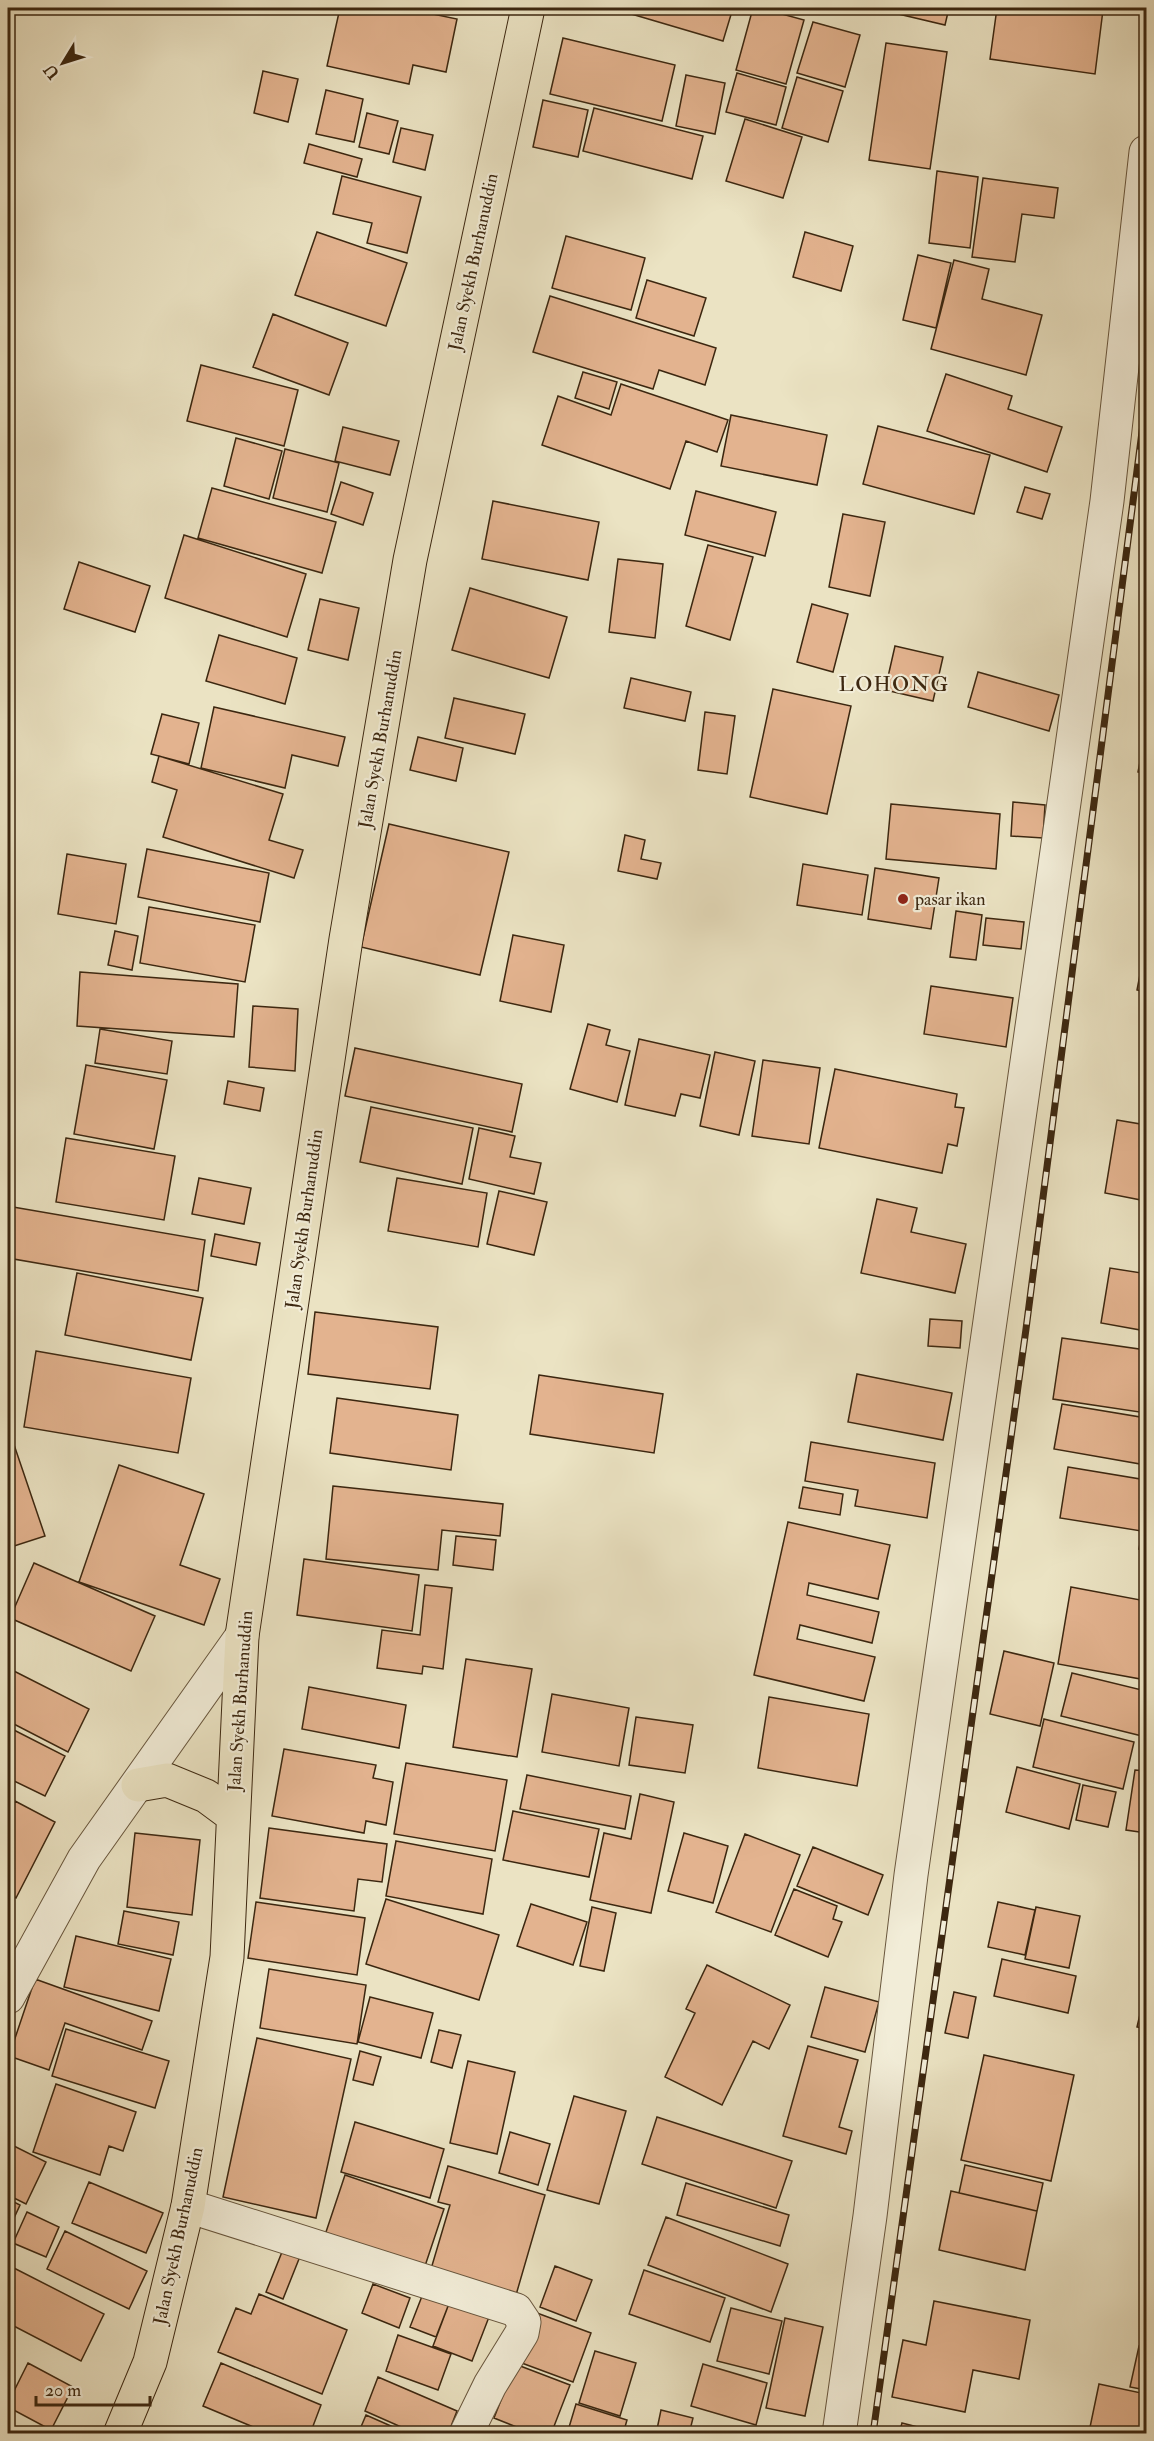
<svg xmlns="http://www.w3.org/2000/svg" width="1154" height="2441" font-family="'IM FELL Double Pica',serif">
<rect width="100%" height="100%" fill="#ebe3c3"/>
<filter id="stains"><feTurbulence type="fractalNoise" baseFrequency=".00333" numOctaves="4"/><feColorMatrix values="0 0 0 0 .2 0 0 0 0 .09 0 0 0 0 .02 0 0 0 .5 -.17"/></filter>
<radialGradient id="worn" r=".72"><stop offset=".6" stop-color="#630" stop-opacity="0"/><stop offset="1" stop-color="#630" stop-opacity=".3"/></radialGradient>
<!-- building -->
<path fill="#e3b38f" stroke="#3c2710" stroke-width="1.5" d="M340,8h64l53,11 -11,53 -33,-7 -4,19 -82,-18z
M611,8h122l-10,33z
M753,8h7l44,12 -18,64 -50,-14z
M873,8h76l-4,17z
M997,8h89l17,2 -8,64 -105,-15z
M813,22l47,13 -15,52 -48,-14z
M563,38l112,27 -13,56 -112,-27z
M886,43l61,9 -17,117 -61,-9z
M263,71l35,8 -10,43 -34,-9z
M737,73l49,14 -10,38 -50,-13z
M686,75l39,8 -10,51 -39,-8z
M797,77l46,14 -15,51 -46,-14z
M326,90l37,9 -9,43 -38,-8z
M543,100l45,10 -10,47 -45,-10z
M594,108l109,28 -11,43 -109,-28z
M367,113l31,8 -9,33 -30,-7z
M745,119l57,18 -19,61 -57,-17z
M401,128l32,7 -8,35 -32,-8z
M309,144l53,15 -5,18 -53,-14z
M937,171l41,6 -8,71 -41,-5z
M342,176l79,21 -14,56 -40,-10 5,-20 -39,-9z
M983,178l75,10 -4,30 -32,-4 -7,48 -43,-5z
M317,232l90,31 -21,63 -91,-31z
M805,232l48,14 -12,45 -48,-14z
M566,236l79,22 -14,52 -79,-22z
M918,255l33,8 -15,65 -33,-8z
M954,260l35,9 -7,30 60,16 -16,60 -95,-26z
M647,280l59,18 -12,38 -58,-18z
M550,296l166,52 -11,37 -46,-15 -6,19 -120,-37z
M273,314l75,29 -19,52 -76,-28z
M201,365l97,25 -14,56 -97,-25z
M583,372l34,10 -8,27 -34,-11z
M946,374l66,22 -4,13 54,18 -15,45 -120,-41z
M621,384l107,36 -11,32 -31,-11 -16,48 -128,-44 16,-49 53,19z
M731,415l96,20 -10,50 -96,-19z
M878,426l112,29 -16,59 -111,-30z
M343,427l56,14 -9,34 -55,-14z
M236,438l46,13 -13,48 -45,-13z
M285,449l54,14 -12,49 -54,-14z
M341,482l32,11 -10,32 -32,-11z
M1025,487l25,7 -8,25 -25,-7z
M212,488l124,34 -14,51 -124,-35z
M696,491l80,21 -11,44 -80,-21z
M493,501l106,21 -11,58 -106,-21z
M843,514l42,8 -15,74 -41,-9z
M184,535l122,39 -19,63 -122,-39z
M708,545l45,12 -23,83 -44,-14z
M618,559l45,5 -8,74 -46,-6z
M79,562l71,24 -15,46 -71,-23z
M470,588l97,29 -18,61 -97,-28z
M320,599l39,9 -11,52 -40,-10z
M812,604l36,10 -15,58 -36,-10z
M219,635l78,23 -12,46 -79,-23z
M895,646l48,11 -10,44 -48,-11z
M978,672l81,23 -10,36 -81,-24z
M631,678l60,14 -6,29 -61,-13z
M773,689l78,17 -24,108 -77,-17z
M454,698l71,16 -10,40 -70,-16z
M214,707l131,30 -7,29 -46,-11 -7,33 -84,-20z
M705,712l30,4 -8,58 -29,-4z
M162,714l37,9 -10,41 -38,-10z
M418,737l45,11 -7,33 -46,-11z
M1144,742h2v32l-8,-2z
M159,756l124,38 -14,46 34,10 -9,28 -131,-41 14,-47 -25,-8z
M1013,802l32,3 -2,33 -32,-2z
M891,804l109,10 -4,55 -110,-10z
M389,824l120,28 -29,123 -119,-28z
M625,835l20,5 -4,19 20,4 -4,16 -39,-8z
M147,849l122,24 -9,49 -122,-25z
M67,854l59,10 -10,60 -58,-10z
M803,864l65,11 -6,40 -65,-10z
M875,868l64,10 -8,51 -63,-10z
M149,907l106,18 -10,57 -105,-19z
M956,911l26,4 -6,45 -26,-3z
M986,918l38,4 -3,27 -38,-4z
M115,931l23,5 -6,34 -24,-5z
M513,935l51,10 -13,67 -51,-11z
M1146,944v48l-9,-2z
M80,972l158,12 -4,53 -157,-11z
M931,986l82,12 -7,49 -82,-13z
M253,1006l45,3 -3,62 -46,-4z
M588,1024l22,6 -4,15 24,6 -13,51 -47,-13z
M100,1029l72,12 -5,33 -72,-11z
M639,1039l71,16 -10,43 -19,-4 -6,22 -50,-11z
M355,1048l167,36 -10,48 -167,-36z
M715,1052l40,9 -16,74 -39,-9z
M763,1060l57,8 -11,76 -57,-8z
M86,1065l81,15 -13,69 -80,-15z
M835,1069l122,25 -2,13 9,1 -7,38 -9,-2 -6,29 -123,-25z
M228,1081l36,7 -4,23 -36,-7z
M371,1107l102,21 -11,56 -102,-22z
M1117,1120l29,5v76l-41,-8z
M479,1128l36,8 -5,21 31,6 -7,31 -65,-15z
M66,1138l109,18 -11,64 -108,-18z
M199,1178l52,10 -7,36 -52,-10z
M397,1178l90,15 -9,54 -90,-16z
M499,1191l48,11 -13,53 -47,-11z
M877,1199l40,9 -6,24 55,12 -11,49 -94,-20z
M13,1207l192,33 -7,51 -190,-33v-21z
M215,1234l45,9 -4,22 -45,-9z
M1142,1263h4v68l-45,-8 9,-55 31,5z
M77,1273l126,25 -12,62 -126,-25z
M315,1312l123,15 -8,62 -122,-15z
M930,1319l32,2 -2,27 -32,-2z
M1062,1338l84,12v63l-93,-14z
M36,1351l155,27 -13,75 -154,-26z
M857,1374l95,19 -9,47 -95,-18z
M539,1375l124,19 -9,59 -124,-19z
M337,1398l121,17 -7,55 -121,-17z
M1062,1404l84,14v47l-92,-16z
M8,1427l37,109 -37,12z
M811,1442l124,21 -8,55 -72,-12 3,-16 -53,-9z
M119,1465l85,29 -24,71 40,14 -16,46 -125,-43z
M1068,1467l78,13v70l-7,-1 3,-18 -82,-13z
M333,1486l170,18 -3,32 -58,-6 -4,40 -112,-11z
M803,1487l40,7 -3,21 -41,-7z
M788,1522l102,23 -12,54 -69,-16 -2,12 72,17 -7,31 -72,-18 -3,14 78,18 -11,44 -110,-26z
M456,1536l40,4 -3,30 -40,-5z
M304,1559l115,16 -7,56 -115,-16z
M34,1563l121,53 -24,55 -121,-53z
M425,1585l27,3 -9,81 -20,-3 -1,8 -45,-6 5,-38 38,5z
M1071,1587l75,14v79l-88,-16z
M1004,1651l50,12 -14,63 -50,-12z
M466,1659l66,10 -15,88 -64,-10z
M8,1668l81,41 -21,43 -60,-31z
M1072,1673l74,18v46l-85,-21z
M309,1687l97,18 -7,43 -97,-19z
M552,1694l77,14 -10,58 -77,-14z
M769,1697l100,17 -12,72 -99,-18z
M636,1717l57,8 -8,48 -56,-8z
M1044,1719l90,23 -11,47 -90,-22z
M8,1727l57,29 -20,40 -37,-18z
M284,1749l92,16 -3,13 20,4 -7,43 -20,-4 -2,12 -92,-17z
M406,1763l101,17 -12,71 -101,-17z
M1017,1767l63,17 -11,45 -63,-17z
M1135,1770l11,1v62l-20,-3z
M527,1775l104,21 -6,33 -105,-20z
M1083,1785l33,7 -8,35 -32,-7z
M640,1794l34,8 -23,111 -61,-13 14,-67 27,6z
M15,1801l40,21 -39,76 -8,-5v-77z
M513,1811l86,18 -10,48 -86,-17z
M269,1828l118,16 -5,38 -24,-3 -4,32 -94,-13z
M135,1833l65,7 -8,75 -65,-8z
M684,1833l44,13 -15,57 -45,-12z
M745,1834l55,21 -29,77 -55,-20z
M396,1841l96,18 -9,55 -97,-18z
M813,1847l70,28 -15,40 -71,-29z
M794,1889l43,17 -4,13 9,3 -14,35 -53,-22z
M386,1899l113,36 -20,65 -113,-36z
M256,1902l109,16 -8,57 -109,-17z
M998,1902l37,8 -10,45 -37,-8z
M531,1904l56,18 -14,43 -56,-19z
M592,1907l24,6 -12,58 -24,-5z
M1036,1907l44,9 -11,52 -44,-9z
M124,1911l55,11 -6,33 -55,-11z
M76,1936l95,23 -12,52 -95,-24z
M1002,1959l74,17 -8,37 -74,-17z
M707,1965l83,40 -21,44 -16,-8 -31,64 -57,-28 30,-64 -9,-4z
M269,1969l97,16 -9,59 -97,-16z
M35,1979l117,42 -10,29 -77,-27 -16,47 -40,-14z
M825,1987l54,15 -14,50 -54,-15z
M1146,1989v40l-9,-2z
M954,1992l22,5 -8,41 -23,-5z
M370,1997l63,16 -12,45 -63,-16z
M66,2029l103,32 -14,47 -103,-32z
M439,2030l22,5 -9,33 -21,-6z
M257,2038l94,21 -35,159 -93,-21z
M808,2046l50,14 -19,67 13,4 -6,23 -63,-18z
M360,2051l21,6 -8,28 -20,-5z
M984,2055l90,20 -23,106 -90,-21z
M468,2061l47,11 -18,82 -47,-11z
M56,2084l80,28 -13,39 -14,-5 -9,29 -67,-23z
M574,2096l52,15 -27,93 -52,-14z
M657,2117l135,44 -16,47 -134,-44z
M355,2122l89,27 -14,49 -89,-26z
M510,2132l40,12 -12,41 -39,-12z
M8,2143l38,19 -20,42 -18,-9z
M965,2165l78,18 -6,28 -78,-18z
M448,2166l97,29 -29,100 -85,-26 19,-64 -12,-3z
M345,2175l99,34 -23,69 -99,-34z
M89,2182l74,31 -17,40 -74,-30z
M686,2183l103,32 -9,31 -103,-31z
M951,2191l86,20 -12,59 -86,-20z
M8,2199l12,6 -12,26z
M27,2212l32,15 -13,30 -33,-14z
M666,2217l122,47 -17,48 -123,-47z
M65,2231l82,40 -18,38 -82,-40z
M284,2247l17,7 -18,45 -17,-7z
M8,2265l96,49 -23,47 -73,-38z
M555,2266l37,14 -16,41 -36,-14z
M644,2270l81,28 -15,44 -81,-28z
M373,2284l37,14 -11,30 -37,-15z
M424,2291l26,10 -14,36 -26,-10z
M259,2294l88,36 -25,64 -104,-42 18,-44 15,6z
M450,2301l39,16 -17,44 -39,-15z
M934,2301l96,19 -11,59 -46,-9 -8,42 -73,-15 11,-57 23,5z
M731,2308l51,13 -13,53 -52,-13z
M537,2313l54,20 -18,49 -54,-20z
M785,2318l38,9 -18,89 -39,-8z
M398,2335l53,19 -13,36 -52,-19z
M1139,2346l7,1v43l-16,-3z
M595,2351l41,12 -16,53 -41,-13z
M28,2363l45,24 -22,43 -43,-23v-4z
M221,2363l100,42 -11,29h-40l-67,-28z
M515,2364l55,21 -19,49h-17l-40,-16z
M703,2364l64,19 -11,42 -65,-19z
M378,2377l79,34 -9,23h-31l-52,-23z
M1099,2384l47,10v40l-57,-2z
M576,2404l51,16 -4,14h-56z
M661,2410l32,8 -4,16h-33z
M366,2415l43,19h-51z
M902,2423l43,11h-46z"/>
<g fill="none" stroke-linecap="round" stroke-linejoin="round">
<defs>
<path id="minor" d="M8,1997l76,-138 158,-223
M188,2206l328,104 8,12 -2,11 -32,52 -24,49
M839,2434l31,-218 41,-341 196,-1374 39,-349"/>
<path id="major" d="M138,1785l29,-5 39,16 27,20
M120,2434l30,-72 38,-156 39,-249 15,-321 104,-697 64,-379 118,-552"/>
</defs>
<!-- minor casing -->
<use href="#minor" stroke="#68563d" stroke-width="35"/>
<!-- major casing -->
<use href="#major" stroke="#3c2710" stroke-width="35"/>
<!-- minor -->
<use href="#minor" stroke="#f2edd8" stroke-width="33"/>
<!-- major -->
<use href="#major" stroke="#ebe3c3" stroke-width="33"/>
<defs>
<path id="rail" d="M873,2434l153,-1105 120,-928"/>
</defs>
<!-- rail casing -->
<use href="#rail" stroke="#3c2710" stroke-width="7"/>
<!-- rail -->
<use href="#rail" stroke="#f2edd8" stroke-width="4.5" stroke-dasharray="14" stroke-linecap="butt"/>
</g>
<!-- markers -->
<circle fill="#8f2418" stroke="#f2edd8" stroke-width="2" cx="903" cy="899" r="6"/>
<g text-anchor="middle" stroke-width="4.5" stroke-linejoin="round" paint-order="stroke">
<!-- street labels -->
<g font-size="18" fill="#3c2710" stroke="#f2edd8">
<text transform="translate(473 262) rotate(-78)" y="6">Jalan Syekh Burhanuddin</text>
<text transform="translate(380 739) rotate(-80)" y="6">Jalan Syekh Burhanuddin</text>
<text transform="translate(304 1219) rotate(-82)" y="6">Jalan Syekh Burhanuddin</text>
<text transform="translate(240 1701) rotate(-86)" y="6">Jalan Syekh Burhanuddin</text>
<text transform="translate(178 2236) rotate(-78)" y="6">Jalan Syekh Burhanuddin</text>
</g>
<!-- poi labels -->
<g font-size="18" fill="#3c2710" stroke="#f2edd8" text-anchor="start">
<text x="915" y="905">pasar ikan</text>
</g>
<!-- quarter labels -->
<g font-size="21" letter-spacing="1.5" fill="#3c2710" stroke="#f2edd8">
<text x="894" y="691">LOHONG</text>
</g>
</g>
<!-- margin -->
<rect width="1154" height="2441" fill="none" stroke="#ebe3c3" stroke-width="30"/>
<rect x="9" y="9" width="1136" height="2423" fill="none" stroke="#3c2710" stroke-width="3"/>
<rect x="15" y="15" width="1124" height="2411" fill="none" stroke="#3c2710" stroke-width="1.5"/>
<!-- north arrow -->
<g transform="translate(63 63) rotate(232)" stroke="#f2edd8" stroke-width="4.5" paint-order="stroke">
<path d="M0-4.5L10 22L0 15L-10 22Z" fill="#3c2710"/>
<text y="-9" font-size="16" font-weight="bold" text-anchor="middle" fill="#3c2710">U</text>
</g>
<!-- scale -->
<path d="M36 2396v9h114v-9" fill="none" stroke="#3c2710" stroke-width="3"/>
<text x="45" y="2396" font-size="18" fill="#3c2710" stroke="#f2edd8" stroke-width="4.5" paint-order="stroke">20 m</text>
<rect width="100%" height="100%" filter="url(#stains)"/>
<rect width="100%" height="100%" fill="url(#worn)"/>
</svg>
